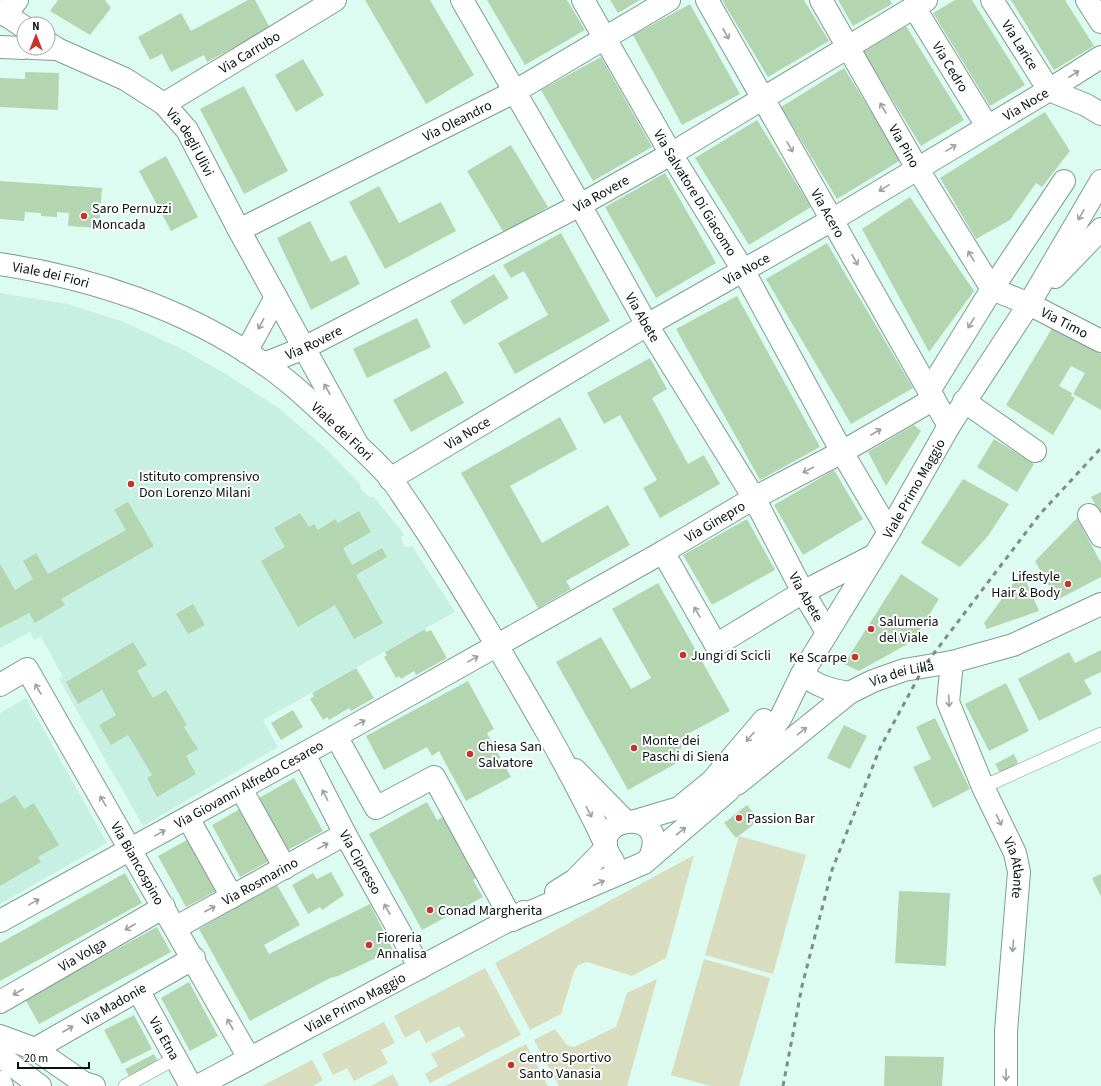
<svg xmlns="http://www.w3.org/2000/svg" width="1101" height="1086" font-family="'Source Sans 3',sans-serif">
<rect width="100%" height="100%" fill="#ddfcf1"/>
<!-- built -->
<path fill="#c8f0e2" d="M0,293l68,11 56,18 60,28 45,26 51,33 44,38 37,38 -1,3 9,9h5l30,37 -3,5 4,8 7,-1 43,66 -192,108 15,27 -135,79 -84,-147 4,-2 -22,-40 -7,3 -4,-8 -30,16z
M26,698l81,145 -107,61v-191z"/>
<!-- green -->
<path fill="#d9ddc0" d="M739,836l67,19 -33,119 -68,-19z
M694,855l-28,103 -34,18 -45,-14 -9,3 -4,7 -13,42 -31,16 -35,-67z
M704,959l66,19 -31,108h-29l-39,-11z
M485,968l36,67 -91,48 -5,-9 13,-8 -7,-12 34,-18 -6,-10 -33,17 -7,-13 -14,8 -11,-22z
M657,979l-30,107h-68l-25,-46 21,-11 12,16 7,2 42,-20 11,-34z
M384,1022l11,21 -14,7 7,13 -34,18 -7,-13 -14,7 -11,-21z
M526,1044l22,42h-103z
M312,1060l11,20 -10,6h-51z
M393,1074l6,12h-28z"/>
<!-- building -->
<path fill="#b3d6b1" d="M58,0h47l6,8 -21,27 -40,-24z
M248,0h7l15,28 -63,34 -3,-7 -33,17 -9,-18 -12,6 -12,-23 43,-24 10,18z
M365,0h65l44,75 -48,29z
M487,0h80l18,30 -60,35z
M610,0h30l-22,13z
M722,0h82l25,41 -61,36z
M838,0h52l2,4 -39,22z
M955,0h17l53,85 -35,21 -57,-93z
M1011,0h54l29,46 -40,24z
M690,4l50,90 -58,31 -49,-90z
M906,26l58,94 -43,26 -58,-94z
M601,57l51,90 -59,34 -52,-91z
M303,59l21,36 -28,17 -21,-37z
M844,68l57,92 -64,39 -56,-92z
M25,72l34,1 -1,37 -58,-3v-29l25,1z
M244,86l44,85 -44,23 -44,-85z
M1045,112l25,39 -28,36 -6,-4 -26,37 -34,19 -36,-61z
M757,120l54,87 -62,38 -54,-87z
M511,145l37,62 -44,26 -37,-62z
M166,156l32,61 -27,14 -32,-60z
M665,173l51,90 -60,35 -51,-91z
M0,181l102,7 -3,40 -31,-2 1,-13 -12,-1v5l-16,-1v-3l-16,-1 -1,9 -24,-2z
M379,186l20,37 42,-21 15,29 -71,38 -36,-67z
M910,197l64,94 -45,61 -67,-123z
M310,221l21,41 15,-7 14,29 -49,26 -34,-72z
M561,233l49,88 -95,53 -17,-31 50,-28 -24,-44 -13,7 -8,-13z
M827,243l86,145 -62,36 -85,-145z
M494,274l15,24 -45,27 -14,-24z
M737,296l83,151 -60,33 -84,-151z
M417,318l14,29 -64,31 -14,-29z
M1054,325l47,29v56l-28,-16 12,-21 -14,-7 -12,20 13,7 -1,3 4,2 -22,37 -47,-30z
M650,358l17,31 -15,9 36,66 16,-9 16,29 -60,34 -17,-30 14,-8 -37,-65 -16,9 -17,-31z
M446,371l18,32 -53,29 -18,-32z
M560,417l17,32 -67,37 32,57 66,-38 22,40 -64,36 5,8 -33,19 -77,-135z
M914,425l7,6 -35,55 -18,-34z
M994,439l40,25 -17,28 -40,-25z
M834,470l29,49 -60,36 -29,-50z
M963,479l46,25 -21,32 -28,31 -39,-24z
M1101,492v22l-10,-17z
M128,502l26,44 -93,53 4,6 -30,18 -6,-10 -29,15v-64l15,26 18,-11 -10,-18 13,-8 12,21 78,-44 -12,-20z
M359,511l12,21 -28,16 9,17 30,-17 5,9 -31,18 27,48 -29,16 -19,-34 -37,22 -37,-66 24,-14 -11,-19 26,-15 9,14 5,-3 4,6 17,-11 3,4z
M1077,518l24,45v14l-44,23 -22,-39z
M747,519l28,51 -63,35 -29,-50z
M1022,572l17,39 -52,18 -3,-6z
M901,574l38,25 -26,42 -54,30 -15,-7z
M658,583l72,128 -44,24 -11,29 -47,26 -72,-128 45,-25 30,52 20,-11 -39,-69z
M193,604l12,21 -17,9 -12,-20z
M425,629l1,3 5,-2 16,28 -31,17 -2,-4 -13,8 -2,-3 -3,2 -12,-21 3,-2 -2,-3z
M133,642l14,23 -10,6 16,27 13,-8 21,35 -3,2 14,22 -12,7 10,18 -39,23 -10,-19 5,-3 -24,-40 -17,10 -12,-20 17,-10 -14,-25 -24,14 -12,-22z
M1101,650v22l-17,8 8,14 -53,27 -21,-42 51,-27 6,11z
M356,668l18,30 -23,13 -2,-3 -20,12 -2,-3 -4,3 -13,-21 4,-3 -2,-3z
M468,681l26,48 -7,4 24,44 -45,24 -27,-50 -7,5 -5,-9 -43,23 -18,-34z
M1006,683l23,48 -40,20 -24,-47z
M293,710l10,17 -22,13 -10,-17z
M935,718l35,71 -37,19 -20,-41 18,-8 -15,-32z
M844,725l23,11 -17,33 -23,-11z
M1014,754l4,9 -18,10 -5,-9z
M294,778l29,53 -35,19 -29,-52z
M15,795l9,14 10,-6 25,42 -21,12 3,5 -41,24v-82z
M427,802l10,18 6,-3 33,61 -3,2 10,17 -61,33 -53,-96z
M747,805l12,15 -23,18 -12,-15z
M240,809l29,52 -29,16 -28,-52z
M187,840l29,51 -30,16 -28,-51z
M331,872l13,23 -22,15 -2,-3 -12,7 -16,-29 21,-12 4,6z
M125,873l17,30 -142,78v-38z
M1101,874v23l-9,-19z
M277,885l23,40 -36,20 5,9 101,-50 23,46 -55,26 -8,2 -80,43 -51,-92z
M899,891l51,2 -4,73 -51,-3z
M157,927l14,25 -132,72 -14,-25z
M189,982l29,54 -28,15 -29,-53z
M134,1015l18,34 -30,15 -18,-34z
M154,1054l9,17 -29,15 -9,-17z
M885,1056l59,1 -2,29h-58z"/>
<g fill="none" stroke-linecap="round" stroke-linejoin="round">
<defs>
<path id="service" d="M983,787l118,-53
M125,1086l51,-28"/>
<g id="minor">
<path id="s1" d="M462,0l118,205 67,120 107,173 49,94 24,40"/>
<path id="s2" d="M583,0l88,154 72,116 99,182 47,80"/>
<path id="s3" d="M707,0l242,426"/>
<path id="s4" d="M821,0l96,168 75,121"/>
<path id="s5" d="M992,0l57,90 37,15 15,9"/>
<path d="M1087,0l14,22"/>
<path id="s6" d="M914,7l73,119"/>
<path d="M0,11l24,16"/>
<path d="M5,15l12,-15"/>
<path id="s7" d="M48,43l9,6 68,30 39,25 23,26 52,100 117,212"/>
<path d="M0,47l24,1"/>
<path d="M31,48l26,1"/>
<path id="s8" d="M164,104l171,-104"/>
<path id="s9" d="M239,230l275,-138 155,-92"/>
<path id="s10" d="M992,289l37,15 72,37"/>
<path d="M246,352l30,-55"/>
<path id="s11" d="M264,364l40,-16 276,-143 91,-51 255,-154"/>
<path d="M929,391l63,-102 72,-108"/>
<path d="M964,401l71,50"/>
<path id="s12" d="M390,479l257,-154 185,-105 217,-130 52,-33"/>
<path d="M1089,515l12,21"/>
<path d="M663,552l53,93 87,-53 70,-36"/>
<path id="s13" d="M952,662l-4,40 35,85 32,66 4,19 -13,159v55"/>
<path id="s14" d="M0,685l27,-16 222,389"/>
<path d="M336,736l40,72 58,-31 78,143"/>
<path id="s15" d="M304,754l41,80 75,134"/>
<path d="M241,789l44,79"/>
<path d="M188,818l44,79"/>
<path id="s16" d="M0,921l336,-185 327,-184 91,-54 88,-46 92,-53"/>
<path id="s17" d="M175,928l170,-94"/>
<path id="s18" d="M138,990l53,96"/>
<path id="s19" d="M0,1002l164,-95"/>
<path d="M0,1036l35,13 49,34 10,3"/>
<path id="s20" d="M35,1049l159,-91"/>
<path d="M0,1056l40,30"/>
<path d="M0,1082l2,4"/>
</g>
<g id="tertiary">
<path id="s21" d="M0,264c92,14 186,45 263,99 27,18 50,41 74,63 18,17 38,34 54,53 7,9 13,19 20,29 26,38 49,77 73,116 43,72 86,145 122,221"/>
<path d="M802,674c15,12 28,16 47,19"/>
<path d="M575,770l50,51"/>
<path id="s22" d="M737,784l112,-91 24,-12 31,-11 48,-8 61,-17 88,-41"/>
</g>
<g id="secondary">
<path d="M1055,277l46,-48"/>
<path d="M635,821l44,-13 33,-27 52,-61"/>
<path d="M613,861c-33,-45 57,-57 38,-6"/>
<path d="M556,892l19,-12 31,-32"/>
<path id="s23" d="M512,920l132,-57 84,-72 53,-74 21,-43 87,-142 60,-106 80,-122 72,-123"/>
<path id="s24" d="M198,1086l326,-174"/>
</g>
</defs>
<!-- service casing -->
<use href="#service" stroke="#7f9c92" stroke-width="14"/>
<!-- minor casing -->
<use href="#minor" stroke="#7f9c92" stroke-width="24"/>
<!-- tertiary casing -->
<use href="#tertiary" stroke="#7f9c92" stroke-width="24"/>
<!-- secondary casing -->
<use href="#secondary" stroke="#7f9c92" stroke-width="24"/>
<!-- service -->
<use href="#service" stroke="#fff" stroke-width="13"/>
<!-- minor -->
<use href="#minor" stroke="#fff" stroke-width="22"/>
<!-- tertiary -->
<use href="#tertiary" stroke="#fff" stroke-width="22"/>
<!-- secondary -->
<use href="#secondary" stroke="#fff" stroke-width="22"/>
<!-- rail -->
<path stroke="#798f87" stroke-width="3" stroke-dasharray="5 5" stroke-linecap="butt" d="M783,1086l19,-100 30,-116 48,-122 45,-83 115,-151 61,-66"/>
</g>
<!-- one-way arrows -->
<defs><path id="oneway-shaft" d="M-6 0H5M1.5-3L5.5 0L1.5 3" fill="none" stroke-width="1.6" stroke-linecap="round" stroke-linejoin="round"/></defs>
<g stroke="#9ca19f">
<use href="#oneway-shaft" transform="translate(726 34) rotate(61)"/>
<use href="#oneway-shaft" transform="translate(1074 74) rotate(-33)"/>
<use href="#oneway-shaft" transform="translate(883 108) rotate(-120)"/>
<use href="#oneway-shaft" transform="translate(790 147) rotate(60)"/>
<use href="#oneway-shaft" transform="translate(951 148) rotate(-31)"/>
<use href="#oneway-shaft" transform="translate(884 188) rotate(149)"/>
<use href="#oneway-shaft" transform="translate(1081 215) rotate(120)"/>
<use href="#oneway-shaft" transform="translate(971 256) rotate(-121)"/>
<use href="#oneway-shaft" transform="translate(855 260) rotate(61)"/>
<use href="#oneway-shaft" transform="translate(971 323) rotate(121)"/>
<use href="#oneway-shaft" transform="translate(261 324) rotate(118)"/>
<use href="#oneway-shaft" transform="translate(327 389) rotate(-119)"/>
<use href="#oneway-shaft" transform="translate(876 432) rotate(-30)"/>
<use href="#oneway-shaft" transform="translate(808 470) rotate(152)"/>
<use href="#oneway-shaft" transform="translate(697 612) rotate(-120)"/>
<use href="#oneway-shaft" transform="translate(473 659) rotate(-29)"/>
<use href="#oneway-shaft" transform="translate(38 689) rotate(-121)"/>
<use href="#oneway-shaft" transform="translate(949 701) rotate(87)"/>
<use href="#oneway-shaft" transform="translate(360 723) rotate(-29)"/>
<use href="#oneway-shaft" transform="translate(802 731) rotate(-39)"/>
<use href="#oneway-shaft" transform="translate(750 737) rotate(130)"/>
<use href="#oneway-shaft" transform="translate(325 795) rotate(-117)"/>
<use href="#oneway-shaft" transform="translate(103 801) rotate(-120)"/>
<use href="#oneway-shaft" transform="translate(589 812) rotate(62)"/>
<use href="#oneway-shaft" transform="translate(999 820) rotate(64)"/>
<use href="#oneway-shaft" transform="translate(681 831) rotate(-39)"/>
<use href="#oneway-shaft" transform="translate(160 833) rotate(-29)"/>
<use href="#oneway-shaft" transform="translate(323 846) rotate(-29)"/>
<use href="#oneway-shaft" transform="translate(599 883) rotate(-23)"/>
<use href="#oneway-shaft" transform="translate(34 902) rotate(-29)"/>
<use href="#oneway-shaft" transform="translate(210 909) rotate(-28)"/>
<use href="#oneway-shaft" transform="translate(387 909) rotate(-119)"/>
<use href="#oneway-shaft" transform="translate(130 927) rotate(150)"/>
<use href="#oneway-shaft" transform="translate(1013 946) rotate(95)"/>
<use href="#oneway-shaft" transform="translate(18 992) rotate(150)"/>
<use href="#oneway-shaft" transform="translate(230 1024) rotate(-119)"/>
<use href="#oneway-shaft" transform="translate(68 1029) rotate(-30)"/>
<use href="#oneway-shaft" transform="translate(1006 1075) rotate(90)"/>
</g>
<!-- markers -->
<g fill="#c2342c" stroke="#fff" stroke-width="1.5">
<circle cx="84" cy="216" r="4"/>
<circle cx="131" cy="484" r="4"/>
<circle cx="1068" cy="584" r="4"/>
<circle cx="871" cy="629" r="4"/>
<circle cx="683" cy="655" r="4"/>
<circle cx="855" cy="657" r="4"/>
<circle cx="634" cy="748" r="4"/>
<circle cx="470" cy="754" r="4"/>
<circle cx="739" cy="818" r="4"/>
<circle cx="430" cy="910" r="4"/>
<circle cx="369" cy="945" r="4"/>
<circle cx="511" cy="1065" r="4"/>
</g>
<g text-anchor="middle" stroke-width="4" stroke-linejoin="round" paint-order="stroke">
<!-- street labels -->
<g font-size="14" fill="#081310" stroke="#fff">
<text dy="5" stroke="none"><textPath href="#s5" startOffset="53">Via Larice</textPath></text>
<text dy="5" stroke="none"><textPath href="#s8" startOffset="100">Via Carrubo</textPath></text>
<text dy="5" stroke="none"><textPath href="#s6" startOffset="70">Via Cedro</textPath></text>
<text dy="5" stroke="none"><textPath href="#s12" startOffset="738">Via Noce</textPath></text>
<text dy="5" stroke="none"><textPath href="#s9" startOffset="244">Via Oleandro</textPath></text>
<text dy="5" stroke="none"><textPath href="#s7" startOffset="178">Via degli Ulivi</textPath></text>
<text dy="5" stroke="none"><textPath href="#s4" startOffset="168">Via Pino</textPath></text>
<text dy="5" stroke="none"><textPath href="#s2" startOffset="223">Via Salvatore Di Giacomo</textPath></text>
<text dy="5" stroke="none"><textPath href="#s11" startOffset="378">Via Rovere</textPath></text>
<text dy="5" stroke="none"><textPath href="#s3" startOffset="245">Via Acero</textPath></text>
<text dy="5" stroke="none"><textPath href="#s12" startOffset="414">Via Noce</textPath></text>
<text dy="5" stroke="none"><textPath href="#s21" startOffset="52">Viale dei Fiori</textPath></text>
<text dy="5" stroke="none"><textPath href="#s1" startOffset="365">Via Abete</textPath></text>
<text dy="5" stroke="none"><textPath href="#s10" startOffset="80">Via Timo</textPath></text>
<text dy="5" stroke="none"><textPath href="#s11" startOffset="54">Via Rovere</textPath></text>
<text dy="5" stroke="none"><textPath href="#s21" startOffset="388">Viale dei Fiori</textPath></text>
<text dy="5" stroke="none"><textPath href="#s12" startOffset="90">Via Noce</textPath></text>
<text dy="5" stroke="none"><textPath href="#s23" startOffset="610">Viale Primo Maggio</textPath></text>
<text dy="5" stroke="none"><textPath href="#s16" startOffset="819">Via Ginepro</textPath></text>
<text dy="5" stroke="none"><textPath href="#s1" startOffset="689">Via Abete</textPath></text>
<text dy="5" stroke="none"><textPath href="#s22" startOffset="201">Via dei Lillà</textPath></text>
<text dy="5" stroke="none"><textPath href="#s16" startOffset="284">Via Giovanni Alfredo Cesareo</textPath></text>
<text dy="5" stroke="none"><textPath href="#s15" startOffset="122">Via Cipresso</textPath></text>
<text dy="5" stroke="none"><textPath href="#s14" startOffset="255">Via Biancospino</textPath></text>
<text dy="5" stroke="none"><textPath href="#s13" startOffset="220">Via Atlante</textPath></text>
<text dy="5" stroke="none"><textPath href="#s17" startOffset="97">Via Rosmarino</textPath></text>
<text dy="5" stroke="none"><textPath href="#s19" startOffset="95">Via Volga</textPath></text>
<text dy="5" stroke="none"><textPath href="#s24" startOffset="178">Viale Primo Maggio</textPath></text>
<text dy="5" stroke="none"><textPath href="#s20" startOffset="91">Via Madonie</textPath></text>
<text dy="5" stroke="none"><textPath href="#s18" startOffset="55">Via Etna</textPath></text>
</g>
<!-- poi labels -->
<g font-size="14" fill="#081310" stroke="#fff" text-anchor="start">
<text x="92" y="213">Saro Pernuzzi<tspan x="92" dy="16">Moncada</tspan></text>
<text x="139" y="481">Istituto comprensivo<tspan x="139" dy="16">Don Lorenzo Milani</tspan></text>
<text x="1060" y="581" text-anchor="end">Lifestyle<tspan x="1060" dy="16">Hair &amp; Body</tspan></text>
<text x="879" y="626">Salumeria<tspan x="879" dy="16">del Viale</tspan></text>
<text x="691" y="660">Jungi di Scicli</text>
<text x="847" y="662" text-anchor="end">Ke Scarpe</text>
<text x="642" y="745">Monte dei<tspan x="642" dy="16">Paschi di Siena</tspan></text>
<text x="478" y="751">Chiesa San<tspan x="478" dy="16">Salvatore</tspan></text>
<text x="747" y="823">Passion Bar</text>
<text x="438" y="915">Conad Margherita</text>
<text x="377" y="942">Fioreria<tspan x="377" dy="16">Annalisa</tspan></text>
<text x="519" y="1062">Centro Sportivo<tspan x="519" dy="16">Santo Vanasia</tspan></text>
</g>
</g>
<!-- north arrow -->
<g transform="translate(36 36)"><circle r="19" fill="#ffffff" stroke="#9ca19f"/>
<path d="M0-3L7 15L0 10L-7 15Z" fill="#c2342c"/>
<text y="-6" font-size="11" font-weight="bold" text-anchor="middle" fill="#081310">N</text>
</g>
<!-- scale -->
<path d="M18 1062v6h71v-6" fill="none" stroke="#081310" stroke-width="2"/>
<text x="24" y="1062" font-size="12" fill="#081310" stroke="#ffffff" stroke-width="3" paint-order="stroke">20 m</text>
</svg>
